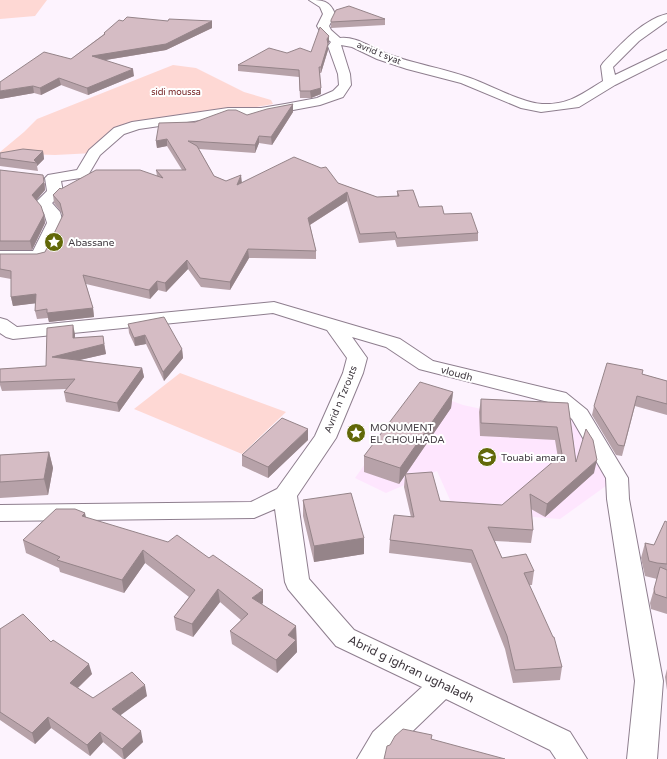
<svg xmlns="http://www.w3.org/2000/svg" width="667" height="759" font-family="'Varela Round',sans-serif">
<rect width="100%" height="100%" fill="#fdf3fe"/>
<!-- built -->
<path fill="#fee6fe" d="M418,389l45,16 23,5 94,5 37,63 -57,41 -105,-8 -18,-40 -51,22 -31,-15z"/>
<!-- green -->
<path fill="#fed8d4" d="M0,0h47l-12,16 -35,3z
M173,65l23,3 48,24 27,8 2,4 -45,8 -95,10 -39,31 -39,2 -30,-1 -25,6v-8l24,-20 13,-13z
M180,373l106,39 -44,42 -108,-45z"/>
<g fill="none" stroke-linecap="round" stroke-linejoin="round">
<defs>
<path id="minor" d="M309,0c12,0 21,0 26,14l-6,12 2,4 9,8c16,-2 31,10 45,15 28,11 58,15 85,25 20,7 52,25 72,26 27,1 40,-10 61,-23l-2,-15 2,-3c17,-18 39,-43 64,-49v7l-28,20 -26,26 2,8 52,-25v9l-52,26 -36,22 -38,5 -20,-4 -60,-25 -54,-14 -30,-10 -25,-12 -11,-2 9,29 1,11 -8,12 -23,8 -59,11h-33l-89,13 -15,5 -24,21 -13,22 -26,4 2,11 -11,11 8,9 3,11 -18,37 -6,1h-39v-10h33l14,-28 -3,-10 -9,-10 12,-12 -2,-13 3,-3 29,-5 12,-20 25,-22 18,-6 96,-14h33l24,-4 32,-6 16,-7 6,-6 -1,-11 -10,-28 3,-4 -9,-8 -5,-8 6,-12 -3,-7z
M274,302l126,37 33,22 133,32 21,17 41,68 1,21 34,182 -6,78h-30l8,-78 -28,-182 -1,-21 -34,-59 -20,-16 -133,-34 -33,-22 -34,-10 15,21 -4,15 -27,65 -39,58 12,83 45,51 216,102 17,27h-31l-6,-9 -104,-51 -53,51 -5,9h-31l16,-27 49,-45 -86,-41 -48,-57 -3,-7 -10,-73 -21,9 -254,3v-16l251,-3 26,-13 38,-53 28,-63 4,-15 -20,-28 -54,-17 -260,26 -7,-2 -6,-4v-15l7,2 10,7z"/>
</defs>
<!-- minor casing -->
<use href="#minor" stroke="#8e7e8e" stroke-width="2"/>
<!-- minor -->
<use href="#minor" fill="#fff" fill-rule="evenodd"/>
</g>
<!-- wall -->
<path fill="#b7a2a9" d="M385,19v6l-54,3v-8z
M168,21h44v7l-46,22 -60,10 28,16 -46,19 -27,-10 -20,10 -7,-2 -34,6 71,-40 33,-25v-1z
M329,36v6l-1,2v6l-7,23h-1l1,21 -10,4h-11l-1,-21 -61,-6v-6l49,-12 24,-1z
M293,104v8l-21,33 -13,-2 -4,10 -56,-4 15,27 12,5 16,2h96l39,14 20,-1v-5l22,16 25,7 34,19v8l-81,6 -2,-7 -36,3 -12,-42 -37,24 6,26v8l-67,-1 -19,32 -29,-3 -13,-18 -22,23 -8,-2 -8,9 -64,-15 7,24 1,9 -45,5 -1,-4 -11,1 -2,-8 1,-8 -23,3 -2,-9v-18l-11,-2v-23h37l8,-2 18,-36 -2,-4 -7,-9 -1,-8 8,-6 96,-13 -1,-6h26l-15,-24 -10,2 -1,-7 39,-19 52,-7z
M43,151l1,8 -7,7 1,5 -38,-5v-13z
M0,170l45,13v7l-9,10 8,15 1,8 -13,27h-32z
M128,324l54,25 1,9 -19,23 -18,-37 -11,2 -6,-13z
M75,334v4l28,-2 3,18 -27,6 63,8 2,9 -25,35 -53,-10 -2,-10 3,-3 -65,2 -2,-6v-16l46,-3z
M642,374l25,7v34l-32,-9 -13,50 -6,-1 -24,-40 2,-9z
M453,392l-2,16 -45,66 34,27 62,4 56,-47 -3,-18 -75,-4 -1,-24 2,-13 87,4 8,59 18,11 -49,44 -14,-8 2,21 -2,13 -36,-2 7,17 32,13 -2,14h-3l33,82 -2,13 -47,3 -8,-34 -34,-86 -82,-10 1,-13 21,-23 -7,-30 1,-12 -6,9 -35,-12v-16z
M308,440l-40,38 -26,-12v-11z
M49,452l4,16 -5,27 -48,3v-43z
M303,500l61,38v16l-50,8 -11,-46z
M86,518l177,85 -2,1 35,22 1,26 -20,21 -45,-29 -2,-13 11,-11 -21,-18 -27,35 -17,-7 -2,-13 15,-20 -44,-34 -21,30 -64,-21 -1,-4 -33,-15 -3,-13z
M667,522v92l-16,-5 -1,-6 7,-24 -12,-3 -4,-18 4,-15 9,2z
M0,629l51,13 41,32 -14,14 15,10 54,-2 -27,19 23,27 -18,17h-2l-20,-17 -13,14 -39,-28 -16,16 -35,-24z
M667,669v21l-2,-13z"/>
<!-- shaded-wall -->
<path fill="#958489" d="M212,21v7l-46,22 -73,12 -1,-6z
M329,36v6l-1,2v6l-7,23v-6l6,-28z
M133,69l1,7 -46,19 -1,-7z
M59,78l2,7 -20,10 -1,-7z
M33,86l1,7 -34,6v-8z
M321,88v6l-10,4 -1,-7z
M293,104v8l-21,33 -1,-8z
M259,136v7l-4,10v-8z
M167,139v7l-10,2 -1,-7z
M43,151l1,8 -7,7v-3l-3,-3z
M43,175l2,15 -11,13 -2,-8z
M241,175l1,8 -5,2z
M347,192v9l-39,25v-8z
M44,215l1,8 -13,27 -2,-9z
M248,249l1,9 -19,32v-8z
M187,260l1,9 -22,23 -1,-9z
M157,281l1,9 -8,9 -1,-9z
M36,294l2,9 -25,3 -2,-9z
M93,308l1,9 -45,5 -2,-9z
M73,325l2,9v13l-2,-9z
M145,335l1,9 -11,2 -1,-8z
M104,344l2,10 -52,12 -2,-9z
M182,349l1,9 -19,23 -1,-9z
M142,368l2,9 -25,35 -2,-9z
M453,392l-2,16 -52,76 1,-16z
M308,429v11l-40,38v-11z
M49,452l4,16 -5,27 -4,-16z
M597,460l-3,13 -49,44 2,-13z
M85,513l3,13 -6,-10z
M364,538v16l-50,8v-16z
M143,550l2,13 -21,30 -2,-13z
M218,589l2,13 -27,35 -1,-13z
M263,590v13l-10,8 -1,-13z
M296,626l1,26 -20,21 -1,-13 12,-25z
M89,664l3,10 -20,19 -2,-10z
M145,685l2,11 -33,24 -2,-11z
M48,717l3,11 -16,16 -3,-11z
M141,731l2,11 -18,17h-1l-2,-10z
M100,732l3,10 -13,14 -3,-11z"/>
<!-- building -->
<path fill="#d5bcc4" stroke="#958489" d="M349,6l36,13 -54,3v-2l5,-10z
M127,17l41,4 1,-2 43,2 -46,23 -74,12 41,13 -46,19 -28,-10 -19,10 -7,-2 -33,5v-9l44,-30 27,7 34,-25 -1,-1 15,-13 4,1z
M320,27l9,9 -2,3 1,5 -7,23h-2l2,21 -11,3h-10l-1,-21 -61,-5 31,-17 18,5 13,-5 11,4z
M293,104l-22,33 -12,-1 -4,9 -67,-4 9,5 17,30 12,5 15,-6 -4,10 57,-28 27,11 5,-1 12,16 39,14 22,-1 -2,-5 16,-1 6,17 23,-1 2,8 27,-1 7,20 -81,5 -2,-6 -35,2 -13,-42 -39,26 8,33 -68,-2 -18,33 -30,-4 -13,-18 -22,23 -8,-2 -8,9 -66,-15 10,33 -46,5v-4l-12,2 1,-17 -25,3v-26l-11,-2v-15h37l8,-2 18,-37 -3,-12 -7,-8 7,-7 1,1 35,-19h44l23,8 -7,-8h30l-19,-31 -11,2 3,-18 36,-1 33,-12h8l11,5 20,-6z
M23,149l20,2 -9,9 3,3 -37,-5v-5z
M0,170l43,5 1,7 -12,13 9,11 3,9 -14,26h-30z
M164,317l18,32 -19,23 -18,-37 -11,3 -6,-14z
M73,325v13l30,-2 1,8 -52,13 90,11 -25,35 -53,-11 11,-13 -75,3v-13l46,-3 1,-38z
M607,363l36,7 -1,4 25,7v23l-30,-8 -13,50 -6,-1 -24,-39z
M420,382l33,10 -53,76 -36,-12z
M481,399l87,4 8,59 10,-33 7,11 4,20 -50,44 -17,-10 3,36 -45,-3 14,31 24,-4 8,17 -10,2 29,64h1l8,30 -47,3 -8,-34 -35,-86 -82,-10 4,-25 20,2 -9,-43 27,-2 8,29 62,4 60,-51 -5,-27 -76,-4z
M282,418l26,11 -40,38 -26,-12z
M49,452l-5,27 -44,3v-27z
M351,493l13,45 -50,8 -11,-46z
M56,509h19l10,4 -3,3 86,26 9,-7 32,23 4,-3 50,35 -11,8 44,28 -8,9 8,5 -20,20 -46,-29 18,-17 -30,-25 -26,35 -18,-7 21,-27 -52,-40 -21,30 -65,-20 3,-3 -37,-17z
M665,521l2,1v42l-10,-1 -8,-2 -4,-18 9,2z
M660,567l7,3v28l-12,-4 -1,-5z
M23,614l28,28 2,-2 36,24 -19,19 23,15 39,-26 13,13 -33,24 29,22 -19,18 -22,-17 -13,13 -39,-28 -16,16 -32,-21v-83z
M403,729l29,6 -1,4 74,20h-121l3,-13 3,-1 5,-9z"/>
<!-- icons -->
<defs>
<symbol id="sight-disc" viewBox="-11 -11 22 22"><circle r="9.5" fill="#626809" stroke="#fff"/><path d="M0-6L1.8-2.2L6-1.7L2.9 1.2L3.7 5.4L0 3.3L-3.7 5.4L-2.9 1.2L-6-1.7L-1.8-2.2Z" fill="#fff"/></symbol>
<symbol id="school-disc" viewBox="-11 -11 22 22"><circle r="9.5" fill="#626809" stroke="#fff"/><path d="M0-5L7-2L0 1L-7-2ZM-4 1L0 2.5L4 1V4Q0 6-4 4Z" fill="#fff"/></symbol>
</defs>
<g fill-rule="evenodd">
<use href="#sight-disc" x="43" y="231" width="22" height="22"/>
<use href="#sight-disc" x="345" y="422" width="22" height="22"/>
<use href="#school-disc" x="476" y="446" width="22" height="22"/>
</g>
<g text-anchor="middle" stroke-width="4" stroke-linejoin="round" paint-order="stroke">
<!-- far-street labels -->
<g font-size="9" fill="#3f383f" stroke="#fff">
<text transform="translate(379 53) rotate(22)" y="3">avrid t syat</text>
</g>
<!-- far-park labels -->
<g font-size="9" fill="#701b1c" stroke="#fff">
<text x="176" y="95">sidi moussa</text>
</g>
<!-- poi labels -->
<g font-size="10" fill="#3f383f" stroke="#fff" text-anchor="start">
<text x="68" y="246">Abassane</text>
<text x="370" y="431">MONUMENT<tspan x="370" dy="12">EL CHOUHADA</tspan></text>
<text x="501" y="461">Touabi amara</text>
</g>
<!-- street labels -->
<g font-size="10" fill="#3f383f" stroke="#fff">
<text transform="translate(457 373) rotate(15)" y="4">vloudh</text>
<text transform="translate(340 399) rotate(-68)" y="4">Avrid n Tzrouts</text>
</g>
<!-- near-street labels -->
<g font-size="12" fill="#3f383f" stroke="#fff">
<text transform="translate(411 669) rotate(26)" y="4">Abrid g ighran ughaladh</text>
</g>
</g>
</svg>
